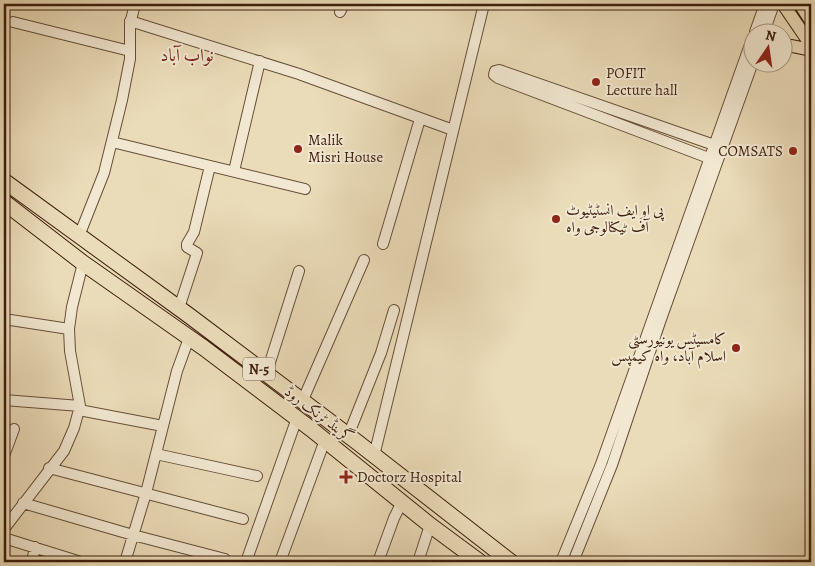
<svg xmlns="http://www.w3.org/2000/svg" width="815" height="566" font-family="Alegreya,Amiri,serif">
<rect width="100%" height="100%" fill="#ebdcb9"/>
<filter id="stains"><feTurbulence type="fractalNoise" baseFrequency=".004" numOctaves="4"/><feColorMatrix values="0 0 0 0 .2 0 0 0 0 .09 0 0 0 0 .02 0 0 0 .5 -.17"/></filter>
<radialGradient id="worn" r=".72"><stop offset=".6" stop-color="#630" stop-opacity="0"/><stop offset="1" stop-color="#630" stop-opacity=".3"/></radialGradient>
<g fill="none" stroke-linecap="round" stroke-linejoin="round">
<defs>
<path id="minor" d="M340,12l4,-8
M130,21l169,53 154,56
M13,22l117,29
M755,32l10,-28
M764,32l10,-28
M112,142l193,47
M714,160l-216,-82 -4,-3 1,-4 4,-1 221,77
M234,171l26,-110
M79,236l25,-63 18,-73 8,-41v-35l5,-20
M383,244l37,-125
M179,308l18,-55 -10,-6v-3l7,-12 16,-66
M4,319l65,10
M266,375l33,-104
M4,400l76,6
M302,402l62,-142
M79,410l84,16
M348,436l33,-83 13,-43
M156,454l101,22
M4,456l10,-27
M374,456l110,-452
M49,468l194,51
M23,503l110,32 92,24
M4,529l60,-78 10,-23 6,-22 -10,-55 -1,-22 3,-22 11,-44
M4,538l77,24
M32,562l3,-15
M125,562l21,-69 31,-122 12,-33
M246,562l51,-144
M280,562l45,-122
M378,562l16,-44 8,-16
M418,562l12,-37
M561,562l40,-98 151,-425
M573,562l39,-97 48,-143 93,-260"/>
<path id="major" d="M783,4l28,41
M800,4l11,17
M782,47l10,-1 19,4"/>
<path id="highway" d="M4,181l183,133 170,128 154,120
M4,202l79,61 121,85 107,81 119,96 50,37"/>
</defs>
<!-- minor casing -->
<use href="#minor" stroke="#684e37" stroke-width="12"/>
<!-- major casing -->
<use href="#major" stroke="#3d1e0c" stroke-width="14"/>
<!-- highway casing -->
<use href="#highway" stroke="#3d1e0c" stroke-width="17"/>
<!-- minor -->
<use href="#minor" stroke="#f2e8d2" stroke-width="10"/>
<!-- major -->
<use href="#major" stroke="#ebdcb9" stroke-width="12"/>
<!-- highway -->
<use href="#highway" stroke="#ebdcb9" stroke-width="15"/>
</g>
<!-- markers -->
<g fill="#8f2418" stroke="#f2e8d2" stroke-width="2">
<circle cx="596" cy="82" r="5"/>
<circle cx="298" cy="149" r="5"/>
<circle cx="793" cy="151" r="5"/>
<circle cx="556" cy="219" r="5"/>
<circle cx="736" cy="348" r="5"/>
<path d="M343.5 469.5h5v5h5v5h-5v5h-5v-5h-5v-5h5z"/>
</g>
<g text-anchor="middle" stroke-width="4" stroke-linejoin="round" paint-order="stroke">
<!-- shield labels -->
<rect fill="#f2e8d2" stroke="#735b47" stroke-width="1" x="243" y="357.5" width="32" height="23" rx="4"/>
<g font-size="14" font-weight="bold" fill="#3d1e0c">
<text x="259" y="374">N-5</text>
</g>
<!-- poi labels -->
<g font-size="15" fill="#3d1e0c" stroke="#f2e8d2" text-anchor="start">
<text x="606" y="78">POFIT<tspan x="606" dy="17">Lecture hall</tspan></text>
<text x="308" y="145">Malik<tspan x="308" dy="17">Misri House</tspan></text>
<text x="783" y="156" text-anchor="end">COMSATS</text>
<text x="566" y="215">پی او ایف انسٹیٹیوٹ<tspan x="566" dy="17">آف ٹیکنالوجی واہ</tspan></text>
<text x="726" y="344" text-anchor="end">کامسیٹس یونیورسٹی<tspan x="726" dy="17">اسلام آباد، واہ کیمپس</tspan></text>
<text x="357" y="482">Doctorz Hospital</text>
</g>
<!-- street labels -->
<g font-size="15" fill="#3d1e0c" stroke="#f2e8d2">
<text transform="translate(319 414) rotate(37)" y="5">گرینڈ ٹرنک روڈ</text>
</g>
<!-- quarter labels -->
<g font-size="18" fill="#7a1f14" stroke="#f2e8d2">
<text x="187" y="61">نواب آباد</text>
</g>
</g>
<!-- margin -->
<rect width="815" height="566" fill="none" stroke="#ebdcb9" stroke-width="20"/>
<rect x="5" y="5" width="805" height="556" fill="none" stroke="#3d1e0c" stroke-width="2.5"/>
<rect x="10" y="10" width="795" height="546" fill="none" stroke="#3d1e0c"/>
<!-- north arrow -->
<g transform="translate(768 48) rotate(13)"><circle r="24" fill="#f2e8d2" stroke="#aa9783"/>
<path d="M0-4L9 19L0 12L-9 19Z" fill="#8f2418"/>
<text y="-8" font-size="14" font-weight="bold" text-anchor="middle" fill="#3d1e0c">N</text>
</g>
<rect width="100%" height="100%" filter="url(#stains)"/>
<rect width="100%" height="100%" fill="url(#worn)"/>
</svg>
